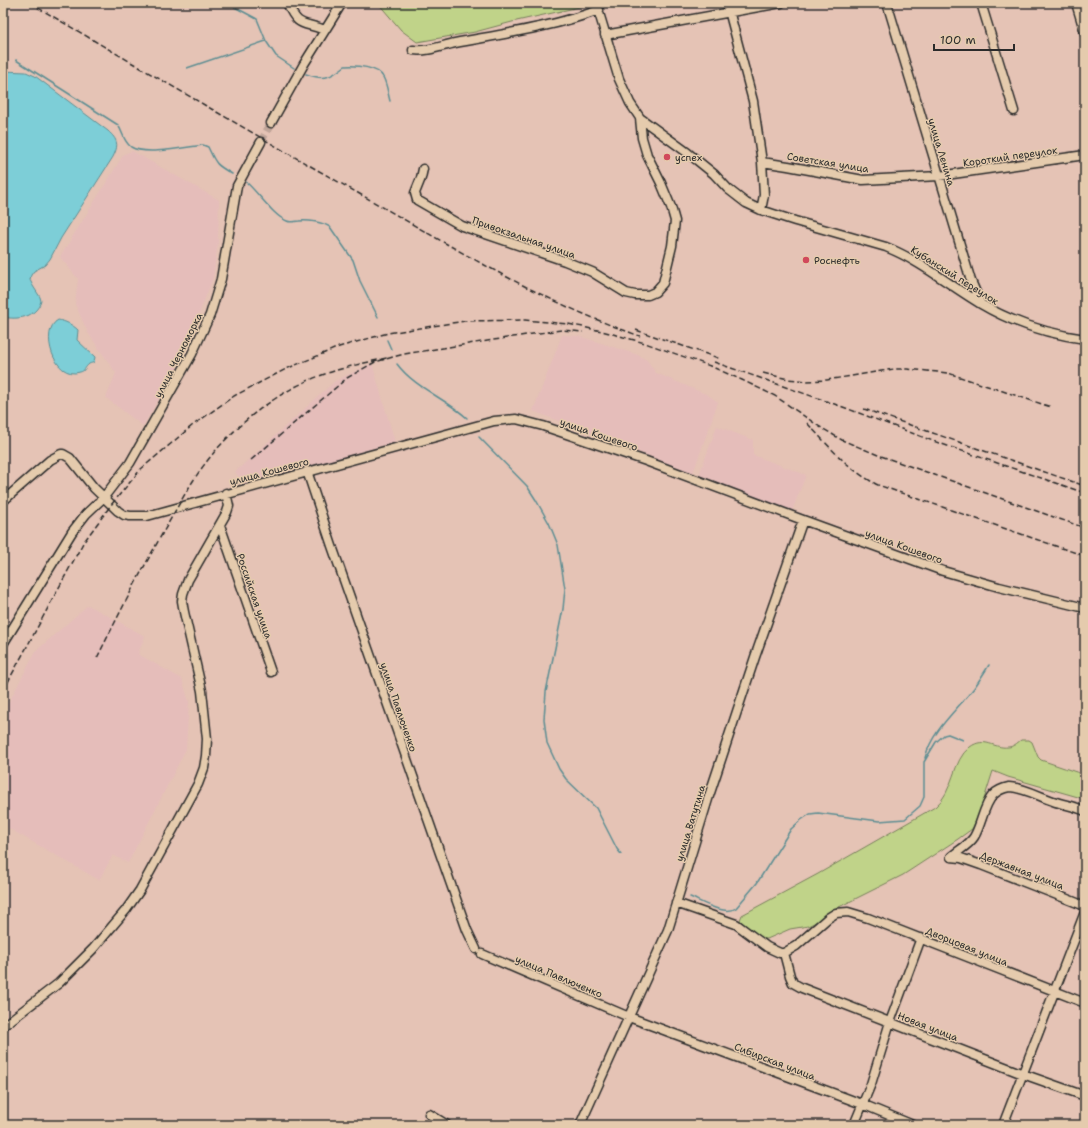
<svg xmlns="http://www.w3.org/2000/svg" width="1088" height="1128" font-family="'Shantell Sans',sans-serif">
<rect width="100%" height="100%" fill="#e5c3b5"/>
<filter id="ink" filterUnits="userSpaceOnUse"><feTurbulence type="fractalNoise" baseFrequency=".025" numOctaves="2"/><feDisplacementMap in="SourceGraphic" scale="8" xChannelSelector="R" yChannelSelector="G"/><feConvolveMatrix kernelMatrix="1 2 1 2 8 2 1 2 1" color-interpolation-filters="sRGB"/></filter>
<g filter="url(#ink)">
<!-- built -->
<path fill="#e5bdba" d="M132,151l87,49 -1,43 -5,35 -33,85 -37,63 -37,-28 10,-25 -28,-40 -13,-29 3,-25 -18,-22 64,-103z
M562,335l17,1 59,19 9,5 9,13 52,22 10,7 -25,71 -160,-62z
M372,363l23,79 -150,42 -10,-12 100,-91z
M717,426l36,14v15l53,20 -14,36 -93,-36z
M88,605l57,31 -7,18 44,25 7,23 -3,47 -58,114 -15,-8 -14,25 -96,-55v-112l33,-62z"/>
<!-- green -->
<path fill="#c0d389" stroke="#767f5a" d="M378,3h206v3l-72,16 -37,10 -58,10 -16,-12z
M1021,740h8l3,2 6,15 3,3 44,15v24l-77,-22 -15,-6 -14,44 -7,14 -14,10 -55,36 -64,32 -25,16 -6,3 -18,3 -23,10 -8,-1 -10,-8 -9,-10 2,-5 76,-41 117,-67c19,-15 17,-47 35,-60 15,-11 24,2 38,0 5,0 9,-4 13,-7z"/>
<!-- water -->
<path fill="#7dced7" stroke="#5c8d92" d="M3,71l23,1 9,4 73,55c10,9 11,14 5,26l-52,81 -11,21 -5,6 -11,6 -3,4 -1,5 3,6 7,11 1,4c-5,17 -24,19 -38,16z
M58,320c7,1 15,5 20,10l-1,10 18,17 -1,5c-1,1 -3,1 -5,2 -4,3 -4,7 -9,8 -26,9 -41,-42 -22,-52z"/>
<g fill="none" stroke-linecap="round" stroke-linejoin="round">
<!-- stream -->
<path stroke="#5c8d92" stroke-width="1.5" d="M227,3l30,16 9,22 10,15 18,12
M16,60l102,65c5,7 5,16 13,22 14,9 55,0 72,-2l5,2c8,17 7,17 24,27
M187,68l79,-27
M306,74c19,7 25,3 39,-8 11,-1 33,1 38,11 4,7 5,17 7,24
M246,182c11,9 28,35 41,39 4,2 8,0 12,0 10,-1 23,1 31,6l23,33 7,21 18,36
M387,340l4,9
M397,364c18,24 48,34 70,54
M479,437l48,49 9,14 13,23 9,22 7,44 -2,20 -17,83 -2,27 3,24 12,26 7,10 30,29 21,41 4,5
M925,758c7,-28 32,-48 49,-70 5,-7 10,-15 15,-23
M690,897c12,5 35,19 46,11l21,-25 34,-54 10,-9 9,-6 8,-1 61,8 26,-2 15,-13 4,-9v-35l12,-20 8,-7 4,-1 15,6"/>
<!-- minor-tunnel -->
<path stroke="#c0a599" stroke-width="8" stroke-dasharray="8 4" stroke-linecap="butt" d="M261,142l10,-19"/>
<defs>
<path id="minor" d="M287,3c12,26 15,18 38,27
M596,3l23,76 11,24 10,15 48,35 26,21 14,15 18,14 15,7 34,11 91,26c35,14 63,38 95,57 32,19 68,30 104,35
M727,3l26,98 9,61 2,33 -3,15
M887,3l84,278 10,23
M981,3l33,108
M1076,3l9,30
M605,35l176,-32
M413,50c15,2 28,-4 42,-7 48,-9 98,-16 144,-33
M271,123l33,-59 38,-61
M762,162l26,4 75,14 76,-4 146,-21
M423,169l-2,9 -6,15 2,7 45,26 103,35 27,11 34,21 9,2h13l7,-3 8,-9 9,-37 3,-25 -4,-14 -10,-24 -14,-28 -5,-17 -2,-20
M307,471l25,75 135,384 9,19
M3,501l47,-41 11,-6h2l7,4 24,30 24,23 6,4 6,1h17l347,-95 22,-2 27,7 103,35 157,59 140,51 56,16 86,21
M220,525l51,147
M3,644l69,-112 14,-18 18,-17 26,-34 62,-109 18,-39 11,-36 16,-93 24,-44
M951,857c8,-7 18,-12 23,-20 8,-13 9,-31 19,-42 4,-4 11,-7 16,-8 13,0 32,10 44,14 11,4 22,5 32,10
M951,857l10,1 20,7 104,41
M676,903l60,21 31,23 13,6h4l12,-7 32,-28 8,-5 12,-1 20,6 217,85
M784,953l6,23 3,7 9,5 221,86 62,22
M482,954l147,63 233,87 51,21
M3,1026l56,-43 34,-34 33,-39 14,-20 58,-106 6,-16 2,-12 1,-17 -5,-48 -18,-79 -2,-11 1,-7 5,-14 39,-68 2,-6 -3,-13
M429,1114l18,11
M580,1125l88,-195 41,-134 46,-139 48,-137
M854,1125l17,-41 19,-62 31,-84
M1003,1125l82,-213"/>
</defs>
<!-- minor casing -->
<use href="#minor" stroke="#2b2b2b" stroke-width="11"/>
<!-- minor -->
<use href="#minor" stroke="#e5cbad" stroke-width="8"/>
<!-- rail -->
<path stroke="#2b2b2b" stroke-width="1.5" stroke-dasharray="6 3" stroke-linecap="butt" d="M30,3c114,67 227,133 342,198 87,50 173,102 268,135
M636,330l85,29
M714,362l129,45 90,34 152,52
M763,373l25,6 19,2 20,-1 67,-11h13l41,4 103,34
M864,409l221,77
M807,423c23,24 41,47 71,62l207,71
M251,460l96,-82 28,-16 29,-8 135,-21 23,-3 21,2
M97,658c22,-44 44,-87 68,-129 9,-16 18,-32 28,-48 26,-41 67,-78 112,-99 26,-12 54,-18 82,-24
M3,691l80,-148 28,-38 30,-36 52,-44 41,-29 52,-27 53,-22 49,-14 77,-12 60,-1 43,4 34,7 43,12 65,23 32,14 33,16 45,31 22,13 36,15 207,73"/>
</g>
</g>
<!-- markers -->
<g fill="#d1495b" stroke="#e5cbad" stroke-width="1.5">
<circle cx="667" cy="157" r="4"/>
<circle cx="806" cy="260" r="4"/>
</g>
<g text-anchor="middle" stroke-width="3" stroke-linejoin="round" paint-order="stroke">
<!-- street labels -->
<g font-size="10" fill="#2b2b2b" stroke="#e5cbad">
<text transform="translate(942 152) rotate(73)" y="4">улица Ленина</text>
<text transform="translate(1010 156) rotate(-8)" y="4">Короткий переулок</text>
<text transform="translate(828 162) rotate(9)" y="4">Советская улица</text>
<text transform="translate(524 237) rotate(19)" y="4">Привокзальная улица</text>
<text transform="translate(955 275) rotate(32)" y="4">Кубанский переулок</text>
<text transform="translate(178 355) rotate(-63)" y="4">улица Черноморка</text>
<text transform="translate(599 434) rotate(19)" y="4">улица Кошевого</text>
<text transform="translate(269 471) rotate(-15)" y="4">улица Кошевого</text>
<text transform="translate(904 546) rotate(20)" y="4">улица Кошевого</text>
<text transform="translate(255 596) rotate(71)" y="4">Российская улица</text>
<text transform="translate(399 707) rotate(71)" y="4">улица Павлюченко</text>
<text transform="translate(690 823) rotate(-73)" y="4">улица Ватутина</text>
<text transform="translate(1022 870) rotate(21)" y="4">Державная улица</text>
<text transform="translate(967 946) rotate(22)" y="4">Дворцовая улица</text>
<text transform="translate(559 976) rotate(23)" y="4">улица Павлюченко</text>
<text transform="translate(928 1026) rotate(21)" y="4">Новая улица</text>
<text transform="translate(775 1061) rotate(21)" y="4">Сибирская улица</text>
</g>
<!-- poi labels -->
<g font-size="10" fill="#2b2b2b" stroke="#e5cbad" text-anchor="start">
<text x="675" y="161">успех</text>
<text x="814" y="264">Роснефть</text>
</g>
</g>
<!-- margin -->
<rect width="1088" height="1128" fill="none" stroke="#e5cbad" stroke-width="16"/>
<rect x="8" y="8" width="1072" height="1112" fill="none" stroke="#2b2b2b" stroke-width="1.5" filter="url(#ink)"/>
<!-- scale -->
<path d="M934 44v6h80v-6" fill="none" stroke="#2b2b2b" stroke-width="2"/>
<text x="940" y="44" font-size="12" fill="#2b2b2b" stroke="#e5cbad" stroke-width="3" paint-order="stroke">100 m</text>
</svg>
